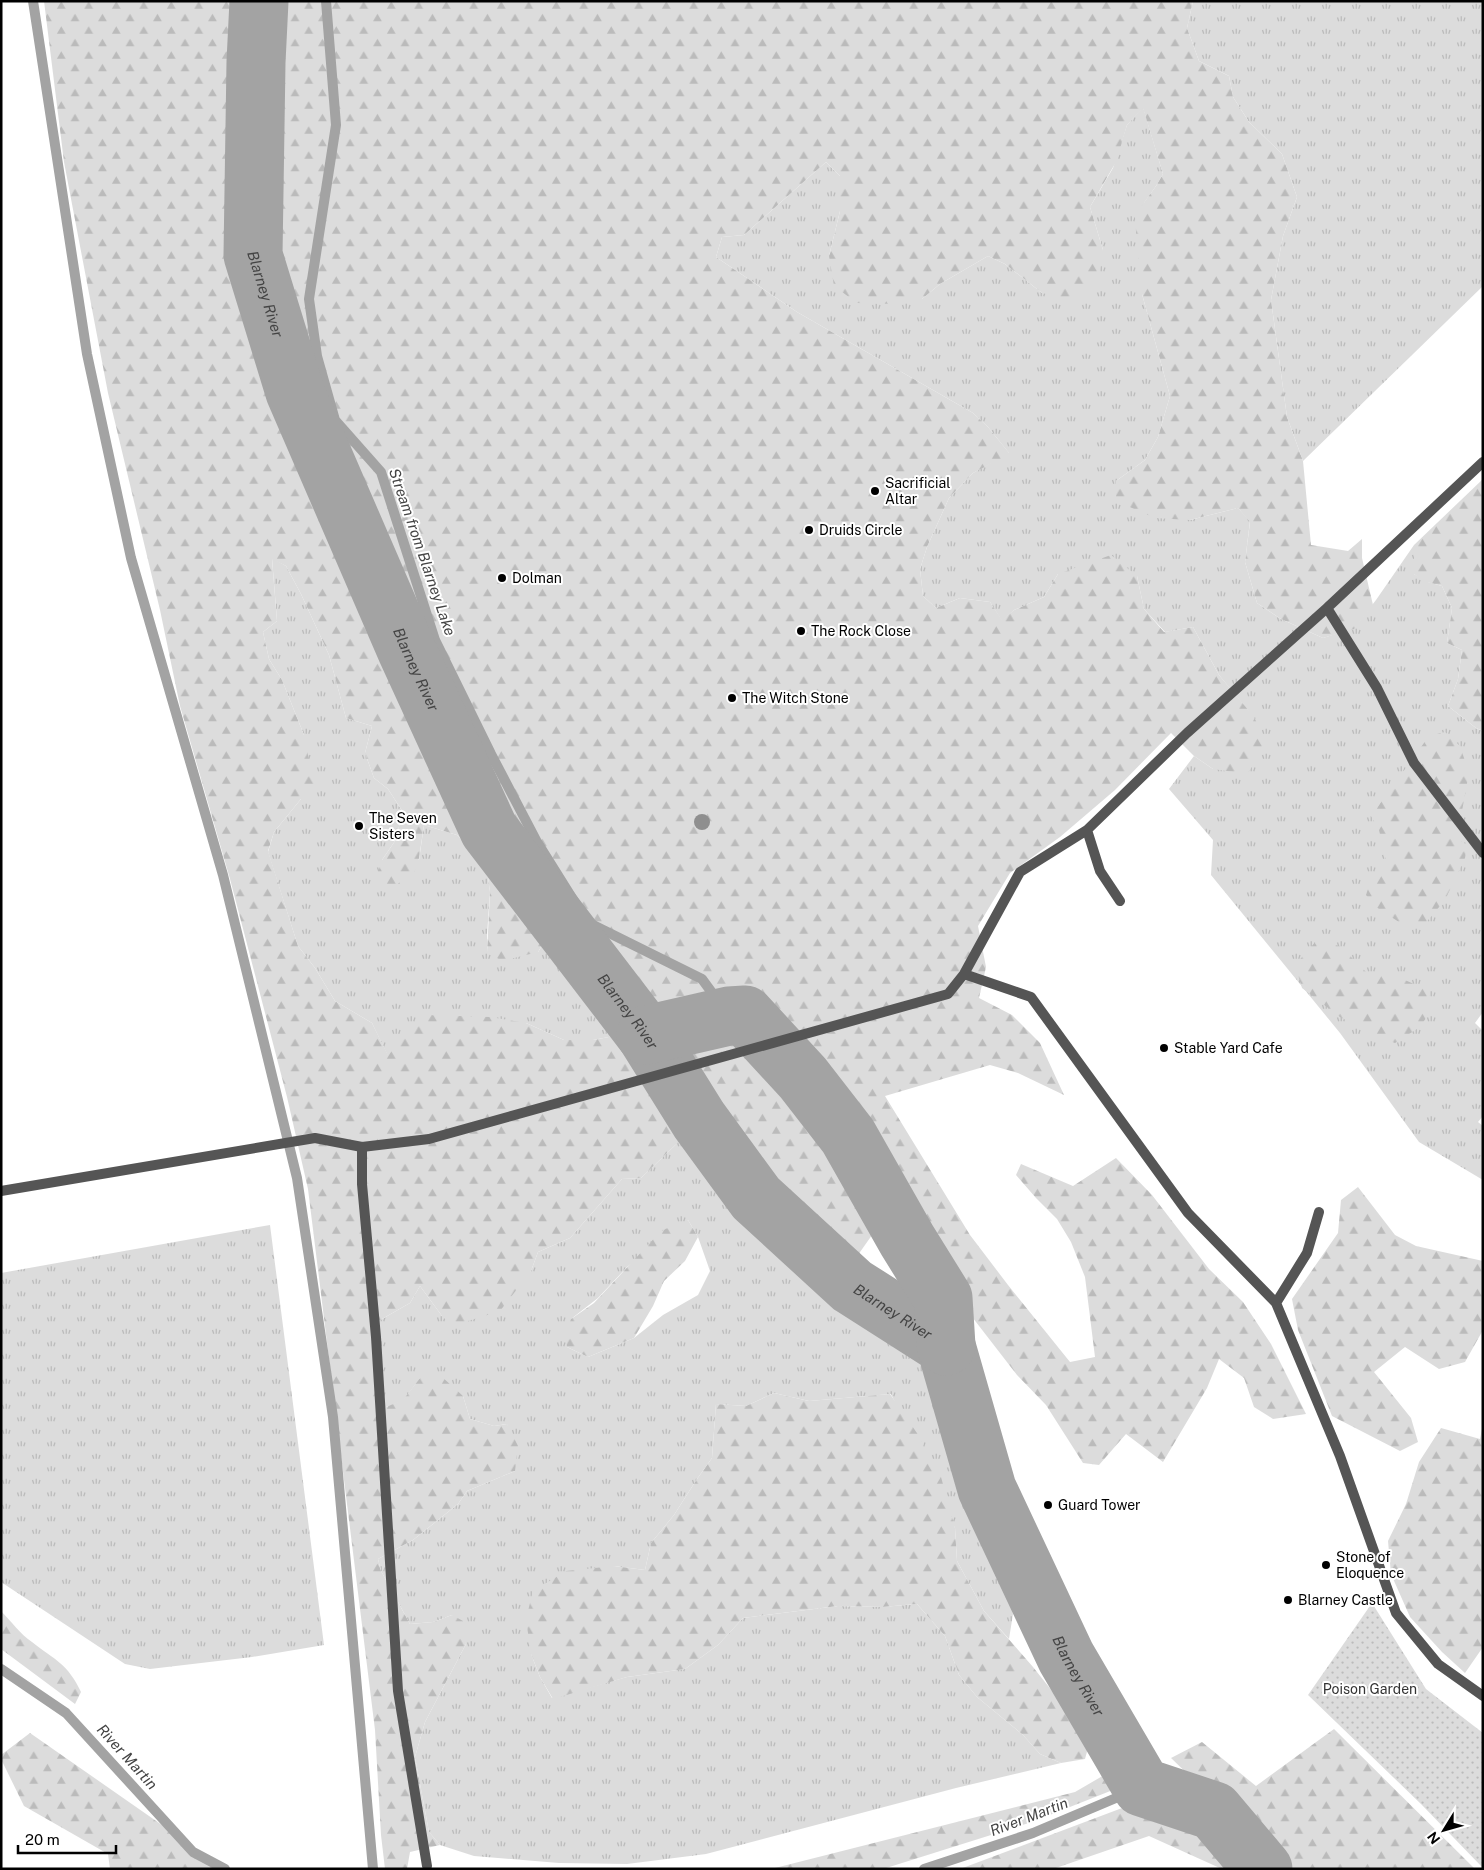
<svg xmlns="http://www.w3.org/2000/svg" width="1484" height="1870" font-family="'Public Sans',sans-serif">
<defs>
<pattern id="grass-tufts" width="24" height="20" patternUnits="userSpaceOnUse" patternTransform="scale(1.25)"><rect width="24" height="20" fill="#dcdcdc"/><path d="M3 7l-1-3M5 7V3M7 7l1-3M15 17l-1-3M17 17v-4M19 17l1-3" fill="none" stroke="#bbb"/></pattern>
<pattern id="forest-firs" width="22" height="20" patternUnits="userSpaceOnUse" patternTransform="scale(1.25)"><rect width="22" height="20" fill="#dcdcdc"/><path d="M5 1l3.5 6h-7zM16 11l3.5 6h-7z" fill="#bbb"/></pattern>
<pattern id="garden-dots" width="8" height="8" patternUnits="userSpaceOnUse" patternTransform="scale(1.25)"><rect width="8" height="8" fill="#dcdcdc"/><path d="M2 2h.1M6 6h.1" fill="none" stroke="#bbb" stroke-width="1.8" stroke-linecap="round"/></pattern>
</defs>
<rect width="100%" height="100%" fill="#fff"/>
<!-- grass -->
<path fill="url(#grass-tufts)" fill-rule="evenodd" d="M1193,1h290v285l-180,175 -16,-44 -16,-117 12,-64 14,-39 -15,-43 -33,-32 -16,-25 -4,-21 -30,-15 -12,-33z
M1143,107l20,67 -7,12 -12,17 -2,91 28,102 -12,41 -13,23 -29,21 74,39 48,-12 12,13 -5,41 12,41 24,16 42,19 31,-10 22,-28 38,-55v29l14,8 14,4 10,22 -5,35 15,7 -4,29 -10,27 28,22 7,3v281l-8,11 8,8v85l-5,6 5,4v54l-64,-38 -79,-109 -129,-158 2,-35 -44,-51 25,-33 19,13 37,-56 -31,-38 -26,-48 -28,5 -21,-23 -7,-33 -79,-2 -14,23 -30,13 -12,11 -12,-19 -30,-4 -24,10 -13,-12 -3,-27 7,-22 22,-49 24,-25 36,-20 -21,-26 -15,-14 -176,-101 -81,-55 6,-20 22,-2 82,-73 14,14v35l-11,45 93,43 18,-15 48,-28 17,8 37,29 61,-43 -13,-43 23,-39 14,-43z
M272,558l14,8 15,28 28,61 17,63 26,8 -7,27 9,25 14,11 15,23 -8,29 -13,19h37l5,-35 33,10 29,28 4,29 -3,44v16h51l10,-16 13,-11 35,50 34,58 -37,7h-29l-38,-17 -138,33 -16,-33 -37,-22 -20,-33 -17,-22 -30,-94 6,-20 27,-33 3,-64 -22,-55 -13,-21 -6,-27 14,-11z
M689,1132l29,37 32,34 39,37 44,46 37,27 44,26 18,13 6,11 -2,18 12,17 6,41 23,77 27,59 9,39 -4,25 -25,-28 -27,-50 -2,-33 -64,-134 -82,7 -35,-8 -28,13 -30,-2 -4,54 -15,21 -23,36 -23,28 -6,27 -31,-4 -83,88 9,23 12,21 75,-21 58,-8 33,-24 25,-27 95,-12 44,1 35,-3 28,32 14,39 18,22 46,38 17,19 21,9 -105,25 -250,66 -79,10 -68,-1 -85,-7 -34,-11 -11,-13 -14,-75 10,-35 41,-78 -14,-29 -19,7 -23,2 -29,-53 -3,-12 35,-19 45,-36 9,-13 48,-20 -8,-47 -13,2 -24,-7 -7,-23 -43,-18 -17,23 -23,8 -5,-86 35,-20 10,-17 22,30 89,-45 7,-19 32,-14 52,-59 19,-1zM688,1220l10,17 12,34 -12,24 -35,20 -29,23 -46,19 -21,-10 4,-28 27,-21 29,-31z
M270,1225l54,420 -72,12 -102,12 -25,-5 -124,-82v-309z"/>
<!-- forest -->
<path fill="url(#forest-firs)" d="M44,1h205l-6,204 3,52 14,53 38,103 34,79 130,291 26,54 73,88 -13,11 -10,16 -36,9 -15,-9 3,-60 -4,-29 -29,-28 -33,-10 -6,40 -7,13 -24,10 -11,-9 6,-19 13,-19 8,-29 -15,-23 -14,-11 -9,-25 7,-27 -26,-8 -17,-63 -11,-24 -17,-37 -15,-28 -14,-7 5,62 -14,11 6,27 13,21 22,55 11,54 -14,10 -27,33 -6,19 30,95 17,22 20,33 37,22 16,32 38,-40 64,2 36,6 38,17h29l37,-7 35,51 24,48 -48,46 -19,1 -52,59 -32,14 -7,19 -31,40 -48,15 -10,-10 -22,-30 -10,17 -35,20 6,86 22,-9 17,-22 21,-2 22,20 7,23 24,7 13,-2 11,22 -3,25 -48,20 -9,13 -45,36 -35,19 3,12 29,53 23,-2 19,-7 11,6 3,23 -41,78 -10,35 14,75 11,13 -30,7 -3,17h-22l-4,-34 -6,-105 -67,-541 -21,-92 -57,-218 -50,-173 -20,-96 -52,-217 -44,-231z
M266,1h927l-6,27 12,33 30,15 4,21 16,25 33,32 15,43 -14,39 -12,64 16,117 16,44 8,84 37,6 14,-12v19l11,47 -19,24 -31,9 -42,-19 -24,-16 -12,-41 5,-40 -12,-14 -48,12 -35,-2 -39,-17v-20l29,-21 13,-23 12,-41 -28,-102 -5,-46 -2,-33 21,-29 7,-12 -20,-66 -16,17 -11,37 -26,45 13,43 -4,27 -27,23 -30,-7 -37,-29 -17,-8 -48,28 -18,15 -25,5 -40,-1 -23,-17 -5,-30 11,-45v-35l-14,-14 -82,73 -22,2 -6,20 81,55 176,101 15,14 22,27 -37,19 -24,25 -22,49 -7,22 3,27 13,12 24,-10 30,4 12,18 12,-10 30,-13 14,-23 53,-19 26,21 7,33 20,23 29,-5 26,48 35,42 13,28 -20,29 -34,-5 -19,-13 -23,-23 -56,57 -55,47 -50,36 -32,53 8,41 -7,31 33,17 28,28 24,52 -46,-22 -28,-8 -105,31 85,139 38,50 62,77 25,-5 -10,-80 -14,-35 -14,-23 -21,-21 -20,-23 5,-11 52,22 43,-28 36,37 57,74 34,33 28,42 35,70 -33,5 -19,-12 -10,-29 -25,-19 -12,29 -44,74 -37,-28 -27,31 -16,-2 -37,-58 -29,-30 -65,-84 -140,-222 -13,22 37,53 33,52 8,32 -24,34 -55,-46 -88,-100 -77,-123 -55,-66 -69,-95 -103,-209 -48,-115 -13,-18 -89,-236z
M1483,479v252l-7,-3 -28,-22 10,-27 4,-29 -15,-7 5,-35 -10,-22 -19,-5 -9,-7v-29z
M1445,732l15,14 9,27 -12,65 10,7 -2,13 -20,42 -22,26 -21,-2 -26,-17 -10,-12 6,-18 14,-16 -7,-31 -8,-14 58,-80z
M1319,938l22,9 25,25 32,5 32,14 -2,24 -8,12 -25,16 -21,-8 -34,-18 -38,-29 -7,-23z
M1358,1187l37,48 21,11 67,15v69l-18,32 -26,7 -34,-22 -31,25 37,46 7,24 -18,9 -68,-35 -34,-86 -6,-31 46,-66 3,-33z
M688,1220l10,17 -13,24 -21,20 -11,25 -19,32 -46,19 -21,-10 -2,-12 6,-16 23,-16 67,-72z
M774,1393l35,8 81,-7 29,42 22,41 14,51 2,33 27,50 49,56 27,34 31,36 -6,22 -24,4 -21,-9 -17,-19 -46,-38 -18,-22 -14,-39 -28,-32 -35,3 -44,-1 -95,12 -25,27 -33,24 -58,8 -74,22 -13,-22 -9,-23 -5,-35 7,-28 33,-20 48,-5 31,4 6,-27 23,-28 23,-36 15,-21 4,-54 30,2z
M1483,1424v223l-18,26 -23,-21 -32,-35 -19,-43 -3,-33 18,-37 13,-42 22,-34 39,11z
M1,1611c10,10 19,23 31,31 23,18 36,22 49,50l-6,12 -74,-55z
M1334,1729l141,140h-189l-115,-111 31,-16 54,44z
M30,1733l195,136h1h-116l-2,-15 -84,-48 -23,-47v-4z
M1118,1767l10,17 -96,38 -149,47h-112l304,-77z
M1138,1802l71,24 32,43h-19l-73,-33 -96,33h-93z"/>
<!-- garden -->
<path fill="url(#garden-dots)" d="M1372,1603l54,86 57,44v135l-62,-64 -113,-109z"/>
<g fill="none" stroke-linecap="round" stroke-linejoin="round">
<!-- stream -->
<path stroke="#a3a3a3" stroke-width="10" d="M33,1l54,353 44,204 92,317 74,303 36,239 40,452
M326,1l10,124 -27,174 8,57 18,64 46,52 54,168 56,114 46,88 50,80 115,57 27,37
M1,1669l65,44 127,139 32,17
M924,1869l109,-36 109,-46"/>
<!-- river -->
<g stroke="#a3a3a3" stroke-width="59">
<path id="s1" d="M259,1l-3,61 -3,193 42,137 112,259 82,179 157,205 53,85 57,78 96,88 94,60 41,143 79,168 76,130 72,24 49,58"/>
<path d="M646,1035l83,-19 16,-1 58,63 45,58 59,104 36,58 3,48"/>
</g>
<!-- lane -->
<path stroke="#555" stroke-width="10" d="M1327,608l156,-146
M1087,830l13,41 20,30
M964,974l67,23 157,216 88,90 64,153 56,157 42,51 45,32
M362,1147v37l14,153 22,354 29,175
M1,1191l314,-53 47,9 67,-8 519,-145 16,-20 56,-102 67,-42 100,-97 140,-125 50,80 37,75 69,90
M1276,1303l31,-50 12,-41"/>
</g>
<!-- trees -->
<circle fill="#8f8f8f" cx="702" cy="822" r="8"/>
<!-- markers -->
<g fill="#000" stroke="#fff" stroke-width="2">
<circle cx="875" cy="491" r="5"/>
<circle cx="809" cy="530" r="5"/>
<circle cx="502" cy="578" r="5"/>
<circle cx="801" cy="631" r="5"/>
<circle cx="732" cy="698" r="5"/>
<circle cx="359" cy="826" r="5"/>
<circle cx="1164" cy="1048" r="5"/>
<circle cx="1048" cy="1505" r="5"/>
<circle cx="1326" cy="1565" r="5"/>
<circle cx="1288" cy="1600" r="5"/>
</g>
<g text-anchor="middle" stroke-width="4" stroke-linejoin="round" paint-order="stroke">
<!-- poi labels -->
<g font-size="14" fill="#000" stroke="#fff" text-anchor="start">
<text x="885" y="488">Sacrificial<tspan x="885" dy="16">Altar</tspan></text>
<text x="819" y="535">Druids Circle</text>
<text x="512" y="583">Dolman</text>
<text x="811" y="636">The Rock Close</text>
<text x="742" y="703">The Witch Stone</text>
<text x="369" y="823">The Seven<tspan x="369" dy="16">Sisters</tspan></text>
<text x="1174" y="1053">Stable Yard Cafe</text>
<text x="1058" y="1510">Guard Tower</text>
<text x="1336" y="1562">Stone of<tspan x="1336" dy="16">Eloquence</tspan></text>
<text x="1298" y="1605">Blarney Castle</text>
</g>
<!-- park labels -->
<g font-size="14" fill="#333" stroke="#fff">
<text x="1370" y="1694">Poison Garden</text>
</g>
<!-- water labels -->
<g font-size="15" font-style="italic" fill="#444" stroke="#fff">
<text dy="5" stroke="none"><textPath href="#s1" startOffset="295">Blarney River</textPath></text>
<text transform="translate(422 552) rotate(71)" y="5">Stream from Blarney Lake</text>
<text dy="5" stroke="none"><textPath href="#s1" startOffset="700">Blarney River</textPath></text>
<text dy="5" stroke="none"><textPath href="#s1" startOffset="1105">Blarney River</textPath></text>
<text dy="5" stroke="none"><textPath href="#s1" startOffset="1510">Blarney River</textPath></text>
<text dy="5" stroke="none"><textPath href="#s1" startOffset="1930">Blarney River</textPath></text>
<text transform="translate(127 1757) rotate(48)" y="5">River Martin</text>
<text transform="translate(1029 1817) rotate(-21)" y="5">River Martin</text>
</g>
</g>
<!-- border -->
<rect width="1484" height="1870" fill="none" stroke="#000000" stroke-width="5"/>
<!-- north arrow -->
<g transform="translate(1444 1830) rotate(233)" stroke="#ffffff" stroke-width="4" paint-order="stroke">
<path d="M0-4L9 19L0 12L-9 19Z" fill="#000000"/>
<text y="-8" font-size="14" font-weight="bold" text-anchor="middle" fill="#000000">N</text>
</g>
<!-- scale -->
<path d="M18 1845v8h98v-8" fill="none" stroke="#000000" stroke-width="2.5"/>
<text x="25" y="1845" font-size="15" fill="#000000" stroke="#ffffff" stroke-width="4" paint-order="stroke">20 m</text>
</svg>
